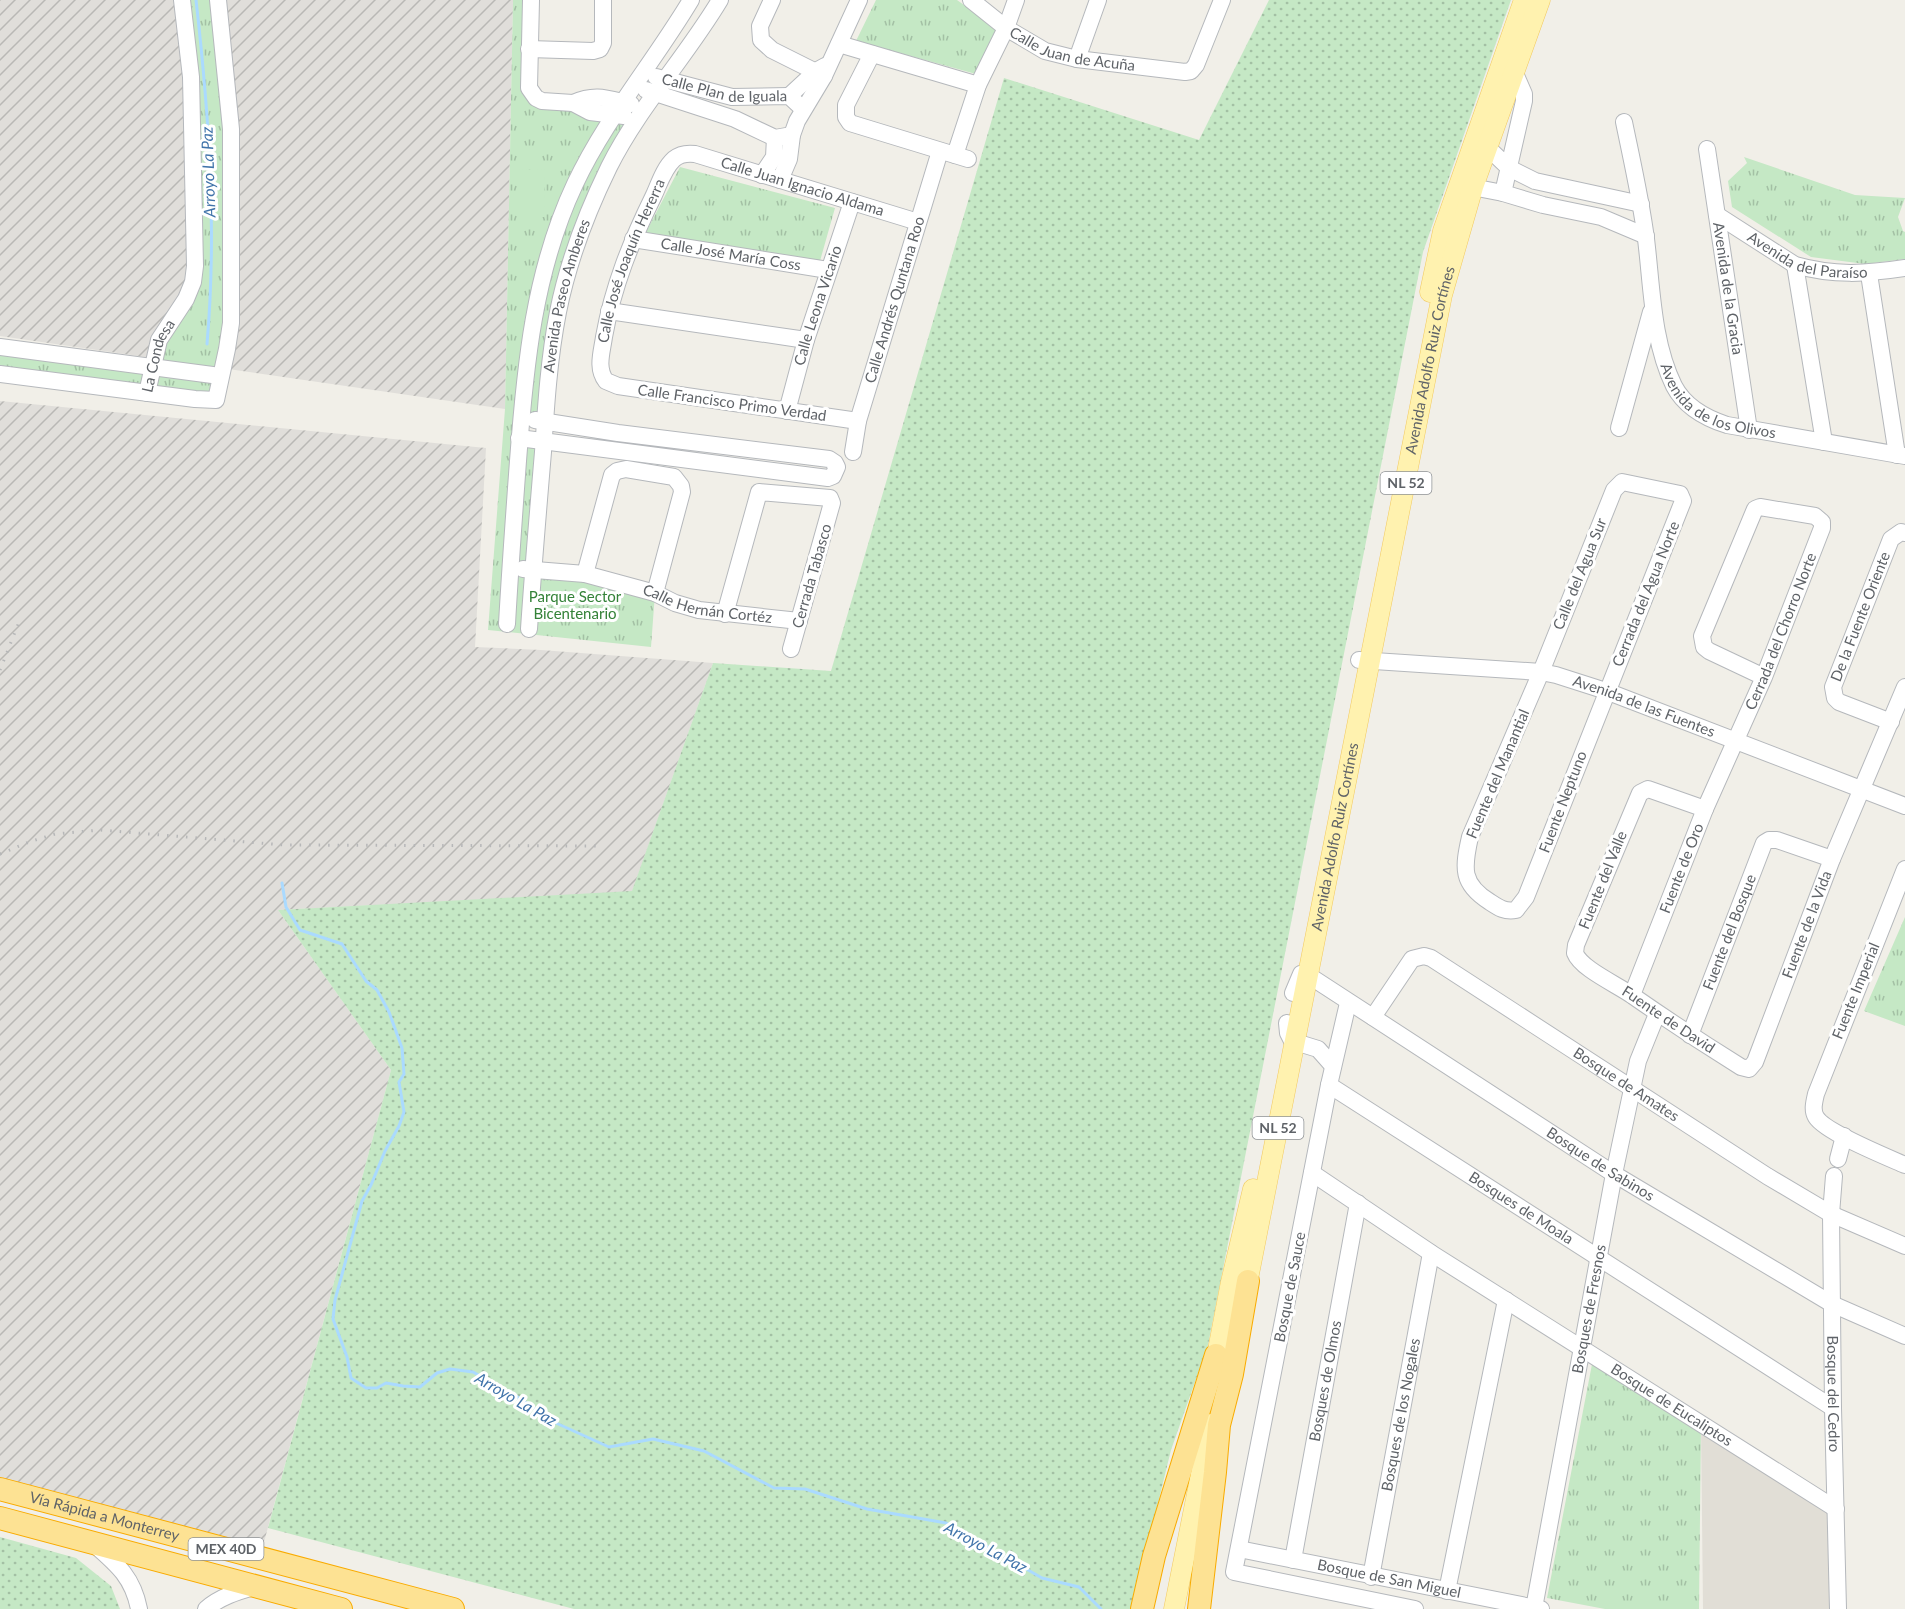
<svg xmlns="http://www.w3.org/2000/svg" width="1905" height="1609" font-family="Lato,sans-serif">
<defs>
<pattern id="industrial-furrows" width="10" height="10" patternUnits="userSpaceOnUse" patternTransform="scale(1.5)"><rect width="10" height="10" fill="#e0deda"/><path d="M-1 1l2-2M0 10L10 0M9 11l2-2" fill="none" stroke="#b9b8b5"/></pattern>
<pattern id="grass-dots" width="8" height="8" patternUnits="userSpaceOnUse" patternTransform="scale(1.5)"><rect width="8" height="8" fill="#c5e8c5"/><path d="M2 2h.1M6 6h.1" fill="none" stroke="#a3c0a4" stroke-width="1.8" stroke-linecap="round"/></pattern>
<pattern id="park-tufts" width="24" height="20" patternUnits="userSpaceOnUse" patternTransform="scale(1.5)"><rect width="24" height="20" fill="#c5e8c5"/><path d="M3 7l-1-3M5 7V3M7 7l1-3M15 17l-1-3M17 17v-4M19 17l1-3" fill="none" stroke="#a3c0a4"/></pattern>
</defs>
<rect width="100%" height="100%" fill="#f1efe8"/>
<!-- industrial -->
<path fill="url(#industrial-furrows)" d="M0,0h513l-8,409 -505,-73z
M0,401l486,47 -11,199 66,3 172,13 -81,229 -354,18 113,160 -131,487 -260,-72z"/>
<!-- education -->
<path fill="#e1ded6" d="M1701,1426l130,86 1,97h-129z"/>
<!-- grass -->
<path fill="url(#grass-dots)" d="M1269,0h242l-88,252 -215,1093 -37,105 -39,159h-558l-306,-81 123,-458 -113,-160 354,-19 81,-228 118,8 173,-593 195,62z
M0,1537l76,21 35,28 9,23h-120z"/>
<!-- park -->
<path fill="url(#park-tufts)" d="M182,0h36l13,323 -15,77 -216,-26v-27l152,20 41,-85z
M513,0h18v93l108,25 -67,140 -27,163 -24,-3 -1,19 23,3 -10,130 122,23 -4,54 -163,-17 17,-221z
M876,0h81l43,31 -24,43 -120,-33z
M1744,157l111,38 50,3 -7,19 5,14 2,1v27l-40,5 -54,-7 -79,-50 -4,-26 19,-18z
M680,167l155,41 -15,53 -176,-25z
M1905,917v109l-41,-15z
M1593,1359l108,67 -2,183h-94l-58,-11z"/>
<!-- pitch -->
<path fill="#c5e8c5" d="M519,169l26,1 -1,47h-25z"/>
<g fill="none" stroke-linecap="round" stroke-linejoin="round">
<!-- stream -->
<path stroke="#aadaff" stroke-width="3" d="M196,0c13,114 21,229 11,344
M282,883l4,24 14,23 42,14 24,37 11,9 12,22 13,36 2,26 -5,8 5,30 -5,14 -14,25 -14,34 -9,16 -27,99 -2,19 14,38 4,21 15,10h11l9,-5 17,3 17,1 17,-14 13,-4 23,3 43,24 40,27 53,24 44,-8 51,12 70,37 31,1 62,20 79,14 96,55 37,9 22,22"/>
<defs>
<g id="minor">
<path d="M531,0l-2,88 7,10 6,3 31,2 17,9 34,4"/>
<path d="M772,0l-12,26 1,14 11,10 52,26"/>
<path id="s1" d="M971,0l35,28 39,23 32,8 108,13 6,-1 5,-6 26,-65"/>
<path d="M839,44l139,41"/>
<path d="M529,49l64,2 7,-2 3,-6v-43"/>
<path d="M872,54l-26,51v12l4,6 118,36"/>
<path d="M1077,59l21,-59"/>
<path id="s2" d="M656,77l76,20 57,-1 14,13"/>
<path d="M646,90l89,29 40,19 17,-3"/>
<path d="M789,96l27,-25 9,-5"/>
<path d="M573,103c23,-10 35,-4 58,1"/>
<path id="s3" d="M1624,122c8,39 17,78 22,117 6,48 6,102 28,147 11,21 31,32 53,39l178,31"/>
<path d="M1476,148l4,-2 7,1 22,21 26,13 106,23"/>
<path id="s4" d="M1707,149l42,281"/>
<path d="M955,155l23,-70 28,-57 10,-28"/>
<path d="M762,175l12,-18 1,-19"/>
<path d="M780,180l9,-21 3,-24 5,-14 27,-45 35,-76"/>
<path d="M1465,182l2,4 36,7 40,12 58,12 45,19"/>
<path d="M1503,193l21,-92v-7l-10,-23"/>
<path id="s5" d="M1717,215l78,50c39,11 71,9 110,3"/>
<path id="s6" d="M633,239l195,31"/>
<path d="M1795,265l29,177"/>
<path d="M1869,274l28,181"/>
<path d="M609,311l197,29"/>
<path d="M0,347l220,29"/>
<path d="M0,374l195,25 21,1 11,-51 4,-26v-194l-13,-129"/>
<path id="s7" d="M147,393l12,-53 27,-41 7,-17 2,-16 -4,-189 -9,-77"/>
<path id="s8" d="M787,411l19,-71 46,-138"/>
<path id="s9" d="M858,421l-240,-35 -12,-5c-10,-13 -4,-29 -2,-44 9,-51 27,-95 50,-142 5,-11 10,-27 20,-36 6,-5 13,-6 21,-5l223,68"/>
<path d="M1619,428l32,-116"/>
<path d="M519,438l309,40 5,-2 4,-9 -2,-4 -6,-4 -211,-26 -83,-13"/>
<path id="s10" d="M853,452l5,-31 82,-270"/>
<path d="M1622,482l58,12 3,7 -157,396 -10,13c-11,2 -17,-2 -26,-8 -29,-18 -27,-34 -20,-65l71,-165 73,-182z"/>
<path id="s11" d="M523,569l62,5 70,19 20,10 24,7 100,11"/>
<path d="M585,574l27,-99 5,-4 9,-2 48,8 7,9 1,6 -27,101"/>
<path d="M725,614l34,-122 71,6 2,5 -41,146"/>
<path d="M507,624c3,-54 7,-108 11,-163 7,-95 16,-190 57,-277 31,-66 79,-122 116,-184"/>
<path id="s12" d="M529,629c4,-59 9,-118 14,-177 3,-47 6,-94 15,-140 10,-50 29,-100 51,-145 30,-60 77,-110 111,-167"/>
<path id="s13" d="M1359,660l182,12 15,3 50,16 299,115"/>
<path id="s14" d="M1891,722l-52,-20 -4,-4 -2,-11 58,-148 10,-7 4,1"/>
<path id="s15" d="M1705,809l-57,-20 -8,4 -64,152 -1,8c6,16 43,32 58,43 36,25 71,48 108,71l8,2 6,-7 77,-203 73,-172"/>
<path d="M1905,869l-89,225c-2,9 -4,16 0,23 9,15 71,40 89,48"/>
<path id="s16" d="M1293,993l8,-19 7,1 306,199 218,130 73,32"/>
<path id="s17" d="M1632,995l73,-186 59,-132 58,-149v-6l-7,-6 -55,-9 -5,2 -53,127 2,11 5,4 55,26"/>
<path d="M1348,1003l-19,82 -95,487 181,37"/>
<path id="s18" d="M1373,1017l39,-58 12,-3 7,2 336,218 64,38 74,32"/>
<path d="M1287,1023l1,10 4,8 26,8 15,17"/>
<path id="s19" d="M1690,1035l74,-192 5,-3h8l55,19"/>
<path id="s20" d="M1329,1085l504,323"/>
<path d="M1838,1159l6,-23"/>
<path id="s21" d="M1312,1173l119,80 405,256"/>
<path id="s22" d="M1834,1176l-3,38 2,194 5,201"/>
<path d="M95,1545c23,20 38,33 44,64"/>
<path id="s23" d="M1239,1549l302,60"/>
<path id="s24" d="M1293,1560l65,-357"/>
<path id="s25" d="M1371,1577l60,-324"/>
<path d="M1447,1591l59,-291"/>
<path id="s26" d="M1534,1608l80,-434 24,-113 19,-47"/>
<path d="M206,1609c14,-12 30,-17 48,-22"/>
</g>
<g id="major">
<path d="M1430,292l13,-61 81,-231"/>
<path id="s27" d="M1245,1294l197,-999 31,-108 67,-187"/>
<path d="M1214,1371l17,-89 22,-93"/>
<path d="M1174,1609l37,-185"/>
</g>
<g id="highway">
<path id="s28" d="M0,1489l453,120"/>
<path d="M0,1518l341,91"/>
<path d="M1142,1609l12,-53 62,-201"/>
<path d="M1199,1609l16,-137 4,-47 13,-51 16,-93"/>
</g>
</defs>
<!-- minor casing -->
<use href="#minor" stroke="#b5b8bc" stroke-width="18"/>
<!-- major casing -->
<use href="#major" stroke="#f2c960" stroke-width="21"/>
<!-- highway casing -->
<use href="#highway" stroke="#f9ab00" stroke-width="24"/>
<!-- minor -->
<use href="#minor" stroke="#fff" stroke-width="16"/>
<!-- major -->
<use href="#major" stroke="#fff2af" stroke-width="20"/>
<!-- highway -->
<use href="#highway" stroke="#fde293" stroke-width="22"/>
<!-- rail -->
<path stroke="#b6b7b8" stroke-width="3" stroke-dasharray="1.5 8" stroke-linecap="butt" d="M0,670l21,-53
M0,854l29,-12 26,-8 45,-4 184,15 319,1"/>
</g>
<g text-anchor="middle" stroke-width="6" stroke-linejoin="round" paint-order="stroke">
<!-- shield labels -->
<g fill="#fff" stroke="#8f9295" stroke-width="1.5">
<rect x="1380.5" y="472" width="51" height="22" rx="4.5"/>
<rect x="1252.5" y="1117" width="51" height="22" rx="4.5"/>
<rect x="188.5" y="1538" width="75" height="22" rx="4.5"/>
</g>
<g font-size="14" font-weight="bold" fill="#5f6368">
<text x="1406" y="488">NL 52</text>
<text x="1278" y="1133">NL 52</text>
<text x="226" y="1554">MEX 40D</text>
</g>
<!-- street labels -->
<g font-size="15" fill="#5f6368" stroke="#fff">
<text dy="5" stroke="none"><textPath href="#s1" startOffset="116">Calle Juan de Acuña</textPath></text>
<text dy="5" stroke="none"><textPath href="#s2" startOffset="70">Calle Plan de Iguala</textPath></text>
<text dy="5" stroke="none"><textPath href="#s9" startOffset="628">Calle Juan Ignacio Aldama</textPath></text>
<text dy="5" stroke="none"><textPath href="#s5" startOffset="102">Avenida del Paraíso</textPath></text>
<text dy="5" stroke="none"><textPath href="#s6" startOffset="99">Calle José María Coss</textPath></text>
<text dy="5" stroke="none"><textPath href="#s9" startOffset="382">Calle José Joaquín Hererra</textPath></text>
<text dy="5" stroke="none"><textPath href="#s4" startOffset="141">Avenida de la Gracia</textPath></text>
<text dy="5" stroke="none"><textPath href="#s12" startOffset="336">Avenida Paseo Amberes</textPath></text>
<text dy="5" stroke="none"><textPath href="#s10" startOffset="158">Calle Andrés Quntana Roo</textPath></text>
<text dy="5" stroke="none"><textPath href="#s8" startOffset="110">Calle Leona Vicario</textPath></text>
<text dy="5" stroke="none"><textPath href="#s7" startOffset="39">La Condesa</textPath></text>
<text dy="5" stroke="none"><textPath href="#s27" startOffset="952">Avenida Adolfo Ruiz Cortínes</textPath></text>
<text dy="5" stroke="none"><textPath href="#s3" startOffset="316">Avenida de los Olivos</textPath></text>
<text transform="translate(732 403) rotate(8)" y="5">Calle Francisco Primo Verdad</text>
<text transform="translate(1580 574) rotate(-68)" y="5">Calle del Agua Sur</text>
<text transform="translate(812 576) rotate(-74)" y="5">Cerrada Tabasco</text>
<text transform="translate(1646 594) rotate(-68)" y="5">Cerrada del Agua Norte</text>
<text dy="5" stroke="none"><textPath href="#s11" startOffset="189">Calle Hernán Cortéz</textPath></text>
<text dy="5" stroke="none"><textPath href="#s14" startOffset="148">De la Fuente Oriente</textPath></text>
<text dy="5" stroke="none"><textPath href="#s17" startOffset="393">Cerrada del Chorro Norte</textPath></text>
<text dy="5" stroke="none"><textPath href="#s13" startOffset="291">Avenida de las Fuentes</textPath></text>
<text transform="translate(1498 774) rotate(-67)" y="5">Fuente del Manantial</text>
<text transform="translate(1563 802) rotate(-69)" y="5">Fuente Neptuno</text>
<text dy="5" stroke="none"><textPath href="#s27" startOffset="466">Avenida Adolfo Ruiz Cortínes</textPath></text>
<text dy="5" stroke="none"><textPath href="#s17" startOffset="136">Fuente de Oro</textPath></text>
<text transform="translate(1603 880) rotate(-68)" y="5">Fuente del Valle</text>
<text dy="5" stroke="none"><textPath href="#s15" startOffset="609">Fuente de la Vida</textPath></text>
<text dy="5" stroke="none"><textPath href="#s19" startOffset="110">Fuente del Bosque</textPath></text>
<text transform="translate(1856 991) rotate(-68)" y="5">Fuente Imperial</text>
<text dy="5" stroke="none"><textPath href="#s15" startOffset="358">Fuente de David</textPath></text>
<text dy="5" stroke="none"><textPath href="#s18" startOffset="322">Bosque de Amates</textPath></text>
<text dy="5" stroke="none"><textPath href="#s16" startOffset="376">Bosque de Sabinos</textPath></text>
<text dy="5" stroke="none"><textPath href="#s20" startOffset="228">Bosques de Moala</textPath></text>
<text transform="translate(1290 1287) rotate(-79)" y="5">Bosque de Sauce</text>
<text dy="5" stroke="none"><textPath href="#s26" startOffset="304">Bosques de Fresnos</textPath></text>
<text dy="5" stroke="none"><textPath href="#s24" startOffset="182">Bosques de Olmos</textPath></text>
<text dy="5" stroke="none"><textPath href="#s22" startOffset="218">Bosque del Cedro</textPath></text>
<text dy="5" stroke="none"><textPath href="#s21" startOffset="428">Bosque de Eucaliptos</textPath></text>
<text dy="5" stroke="none"><textPath href="#s25" startOffset="165">Bosques de los Nogales</textPath></text>
<text dy="5" stroke="none"><textPath href="#s28" startOffset="108">Vía Rápida a Monterrey</textPath></text>
<text dy="5" stroke="none"><textPath href="#s23" startOffset="153">Bosque de San Miguel</textPath></text>
</g>
<!-- park labels -->
<g font-size="15" fill="#348238" stroke="#fff">
<text x="575" y="602">Parque Sector<tspan x="575" dy="17">Bicentenario</tspan></text>
</g>
<!-- water labels -->
<g font-size="16" font-style="italic" fill="#4174aa" stroke="#fff">
<text transform="translate(208 172) rotate(-92)" y="6">Arroyo La Paz</text>
<text transform="translate(516 1399) rotate(30)" y="6">Arroyo La Paz</text>
<text transform="translate(986 1547) rotate(28)" y="6">Arroyo La Paz</text>
</g>
</g>
</svg>
